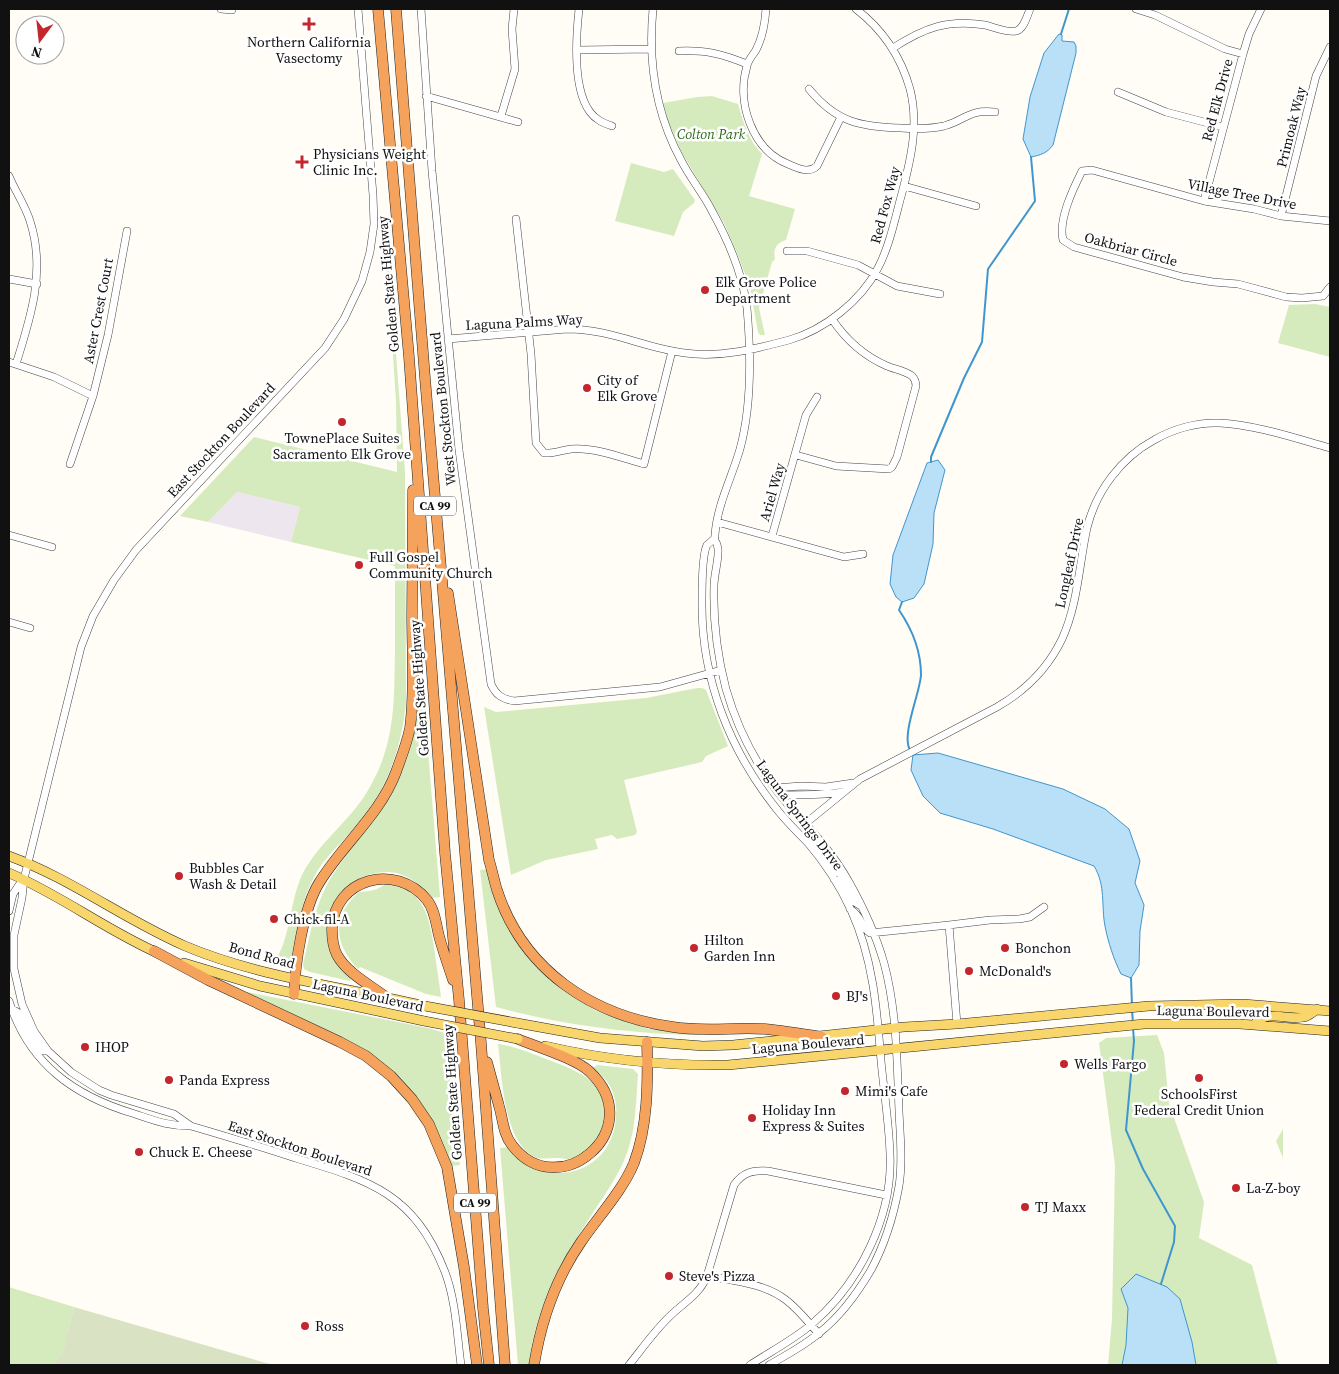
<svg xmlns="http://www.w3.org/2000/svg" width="1339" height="1374" font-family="'Source Serif 4',serif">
<rect width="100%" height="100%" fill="#fffdf5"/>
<!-- industrial -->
<path fill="#eee6ef" d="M237,492l63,15 -9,35 -83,-20z"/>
<!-- green -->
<path fill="#d5ebbd" d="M712,96l26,8c5,18 11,37 24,50l-13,42 46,13 -9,31c-10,3 -13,9 -11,19l-3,3 -13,46 6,27h-5l-2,-3 -8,-45 -13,-34 -13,-30 -42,-70 -12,-26 -7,-24 34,-6z
M631,163l33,9 9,-3 22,31 -1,3 -11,9 -9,24 -59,-15z
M386,223l19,249 1,230c-4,43 -17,82 -43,116 -14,18 -33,33 -45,52 -17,28 -21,60 -27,91 -5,7 -10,5 -18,3 18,-24 16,-61 29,-89 16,-32 47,-53 65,-83 29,-48 27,-89 28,-143 0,-28 0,-55 0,-83l-104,-24 9,-35 -63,-15 -29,30 -28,-6 74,-79 143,35 -1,-72 -12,-176z
M1315,304l15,3v50l-52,-14 11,-38z
M697,688h5l4,2 22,56 -22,10 -4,6 -78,18 13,52 -2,3 -18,4 -5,-4 -17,4 3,10 -52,11 -35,15 -27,-168 12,5 150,-14z
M424,702l16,195 -7,1c-12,-13 -27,-26 -46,-26 -32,0 -61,26 -60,59 0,8 2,18 6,26 5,7 13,14 19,20l-2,4 -40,-9 -6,-3 -1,-5c6,-24 10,-50 21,-73 15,-32 42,-57 61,-87 22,-34 26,-62 31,-101z
M488,869l8,28 50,77 24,21 26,16 31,11 22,7 51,3v3c-69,-1 -138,-10 -204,-28l-16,-137z
M385,884c39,6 43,28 49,63 2,17 5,33 7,50l-15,-3 -66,-27 -2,2c-24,-26 -27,-52 1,-77 8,0 20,-2 26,-8z
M247,992l181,36 17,5 15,132 -10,1c-10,-37 -30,-67 -57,-94l-147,-78z
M1157,1035l7,18 5,51 35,98 -5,36 53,27 26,100h-170l4,-46 3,-154 -16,-122 7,-5z
M498,1044c17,2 32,9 48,15 32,12 65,23 57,64 -4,21 -16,29 -34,37 -12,-5 -26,1 -34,-3 -32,-14 -33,-83 -37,-113z
M597,1065l36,4 5,5c-2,27 -2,54 -11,79 -8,23 -25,45 -38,66 -29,44 -55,93 -60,146h-11l-18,-217 9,-1c35,47 106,27 107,-32 1,-9 -1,-19 -5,-27 -4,-8 -11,-14 -18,-20z
M1283,1129v29l-7,-17z
M9,1287l65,20 -12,49 -10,9h-43z"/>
<!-- cemetery -->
<path fill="#d9e3c4" d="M74,1307l199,58h-221l10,-10z"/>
<!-- water -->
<path fill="#b9e0f7" stroke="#3f96cf" d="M1059,34l3,1v6l12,1 2,4v7l-23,92c-6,8 -12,10 -22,12l-8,-18 7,-42 14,-44z
M938,460l7,10 -11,43 -1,31 -9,40 -10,14 -12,4 -6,-5 -6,-13 3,-29 34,-92z
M938,753l125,36 42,20 24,20 11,32 -5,22 9,22 -4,26 -1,34 -8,13 -10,-4c-7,-14 -13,-32 -16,-48 -4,-21 1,-40 -11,-60l-101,-37 -53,-16 -17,-17 -12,-26 2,-15z
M1136,1274l31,13 13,12 12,43 4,23h-74l4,-20 2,-37 -7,-19z"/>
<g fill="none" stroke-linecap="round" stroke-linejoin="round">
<!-- stream -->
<path stroke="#3f96cf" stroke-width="2" d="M1061,34l8,-25
M931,462v-5l33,-79 18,-36 6,-73 47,-68 -4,-44
M902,602l-3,8c13,19 22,41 22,65 -1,18 -20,60 -11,75
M1131,978l1,28
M1132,1010l1,13
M1133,1028l1,13 -8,89 17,39 32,57 -1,16 -13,42"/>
<defs>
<path id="minor" d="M221,9l11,1
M421,9l11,162 27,279 32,234c5,11 11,15 23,17l146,-14 61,-17
M579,9c-3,28 -7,79 11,103 6,8 13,11 22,14
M653,9c-5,52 3,105 28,151 9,18 22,33 31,51 16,29 31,64 35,97 4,46 5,97 -7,141 -8,28 -23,56 -25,86 -1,13 1,0 3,14 1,11 -4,25 -4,37 -1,35 3,69 12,103 12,42 34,83 63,117 22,24 44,47 60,76 14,25 27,53 35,81 13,48 13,99 15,148 1,24 4,50 0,75 -5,28 -14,58 -28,84 -13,22 -31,47 -52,63 -15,13 -33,22 -50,32
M766,9c-1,14 -3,28 -10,41 -3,5 -8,10 -9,16 -11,36 5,84 41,98 9,4 21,10 29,2l24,-49
M1136,9l19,6 70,34 18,5
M893,48c31,-20 54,-29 92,-23 9,2 21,8 31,6 8,-2 11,-15 14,-22
M578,50l73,-1
M679,51c28,-1 43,3 68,13
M809,89c27,33 51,38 92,39 14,1 29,1 43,-2 22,-6 24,-17 51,-14
M1118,92l48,20 57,15
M426,96l92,26
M501,116l14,-47 -3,-40 2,-20
M9,176c6,15 16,29 21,45 16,49 1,96 -14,143
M904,186l72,20
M1204,201l39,-147 6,-20 12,-25
M1281,216l35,-140 14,-29
M516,219l15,135 5,89 8,10c10,1 18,-3 27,-4 24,-2 51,9 73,15l28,-113
M1330,221l-49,-5 -27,-7 -50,-8 -112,-31 -10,1c-9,18 -24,49 -19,69l11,7 109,30 30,5 25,2 48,13 16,1 21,-2 7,-9
M787,251h20l51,14 39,21 43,8
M9,279l28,5
M448,339l119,-10c44,0 77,19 118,24 35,5 70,-4 104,-13 35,-10 72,-39 89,-72 12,-23 17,-50 24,-75 9,-34 17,-69 8,-104 -9,-32 -28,-60 -54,-80
M9,362l45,15 39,19
M796,455l40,11 53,3 3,-2 5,-10 19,-71c0,-4 -1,-7 -4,-10 -6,-5 -18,-7 -25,-10 -23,-10 -41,-26 -55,-47
M70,464l23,-68 15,-61 19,-104
M717,522l127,35 19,-3
M9,535l43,12
M772,536l34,-121 11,-18
M714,539c-2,2 -5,4 -7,6 -5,9 -5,45 -5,56 -1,78 28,151 77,211 9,11 19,21 29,31 17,20 32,43 43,67 22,48 26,99 30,151 3,31 8,62 9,93 3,63 -31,130 -78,170 -19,16 -42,28 -62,41
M9,622l21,6
M775,788l26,-2 25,1 27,-4
M781,795c21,-1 40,1 61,-3
M806,823l54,-44 137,-72c28,-16 51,-39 65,-68 16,-35 17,-74 25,-111 9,-37 34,-70 67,-88 19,-11 43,-18 65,-17 38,2 75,15 111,25
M810,845c20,6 18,26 35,31
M834,879l8,3 11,19 8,5
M850,909c13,8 10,18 20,24l79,-8 8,99
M9,911l4,-17 10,-15
M949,925l41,-5 29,-1 11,-2 14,-10
M9,1001c20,63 65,95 126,113 21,7 33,12 56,12 34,10 68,20 101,31 76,23 122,35 153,115 11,29 12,63 16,93
M12,1009l7,4 20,35 4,3h5
M191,1126l-17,-12 -63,-19 -12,-5 -28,-18 -23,-21 -14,-20 -12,-27 -8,-35v-34l8,-37 2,-19 57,-232 12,-31 21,-36 22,-30 189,-202 19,-29 18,-38 8,-29 4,-28 -1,-29 -15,-186
M819,1334c-11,-12 -21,-25 -33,-34 -22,-17 -53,-19 -79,-24l27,-91c9,-13 19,-15 34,-14l118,24
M629,1365c12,-15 24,-32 38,-46 14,-15 32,-23 40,-43"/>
<path id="major" d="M9,856c63,23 114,63 176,90 76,32 160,41 240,60
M9,873c52,22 98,58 151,81
M184,963l76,23 164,35
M517,1023l83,15 103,8 30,-1 171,-18 53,-3 192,-18 94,-2 87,7
M1254,1025c14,-17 32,-4 49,-8 5,0 10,-5 14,-8
M545,1046c60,14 122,20 183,19l416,-41h96l90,7"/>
<path id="highway" d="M378,9l31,348 36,496 14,147 24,308 6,57
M396,9l29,369 56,665 24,322
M448,593l41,267c3,10 5,20 8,30 26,80 95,126 176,137 30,5 62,0 92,2 19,2 38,5 57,8
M154,951l54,29 132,62 26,14 25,20 21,23 17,25 18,43 17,100 13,98
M294,994c1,-30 9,-85 25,-111 23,-38 61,-68 77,-111 5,-14 11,-29 14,-44 5,-37 2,-76 2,-113 0,-42 1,-84 1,-125
M386,997c-16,-12 -39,-24 -49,-42 -4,-8 -5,-17 -5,-26 2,-51 64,-67 95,-29 8,10 9,24 12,36 4,15 9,29 14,44
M487,1062c4,15 8,29 12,44 4,13 4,28 13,39 46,61 138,-16 78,-73 -13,-13 -53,-25 -72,-33
M534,1365c7,-43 22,-87 47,-123 17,-25 42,-52 53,-79 14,-37 14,-81 13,-121"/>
</defs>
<!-- minor casing -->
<use href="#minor" stroke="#444" stroke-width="8"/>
<!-- major casing -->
<use href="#major" stroke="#222" stroke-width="10"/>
<!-- highway casing -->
<use href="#highway" stroke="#222" stroke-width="11"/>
<!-- minor -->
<use href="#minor" stroke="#fff" stroke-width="7"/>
<!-- major -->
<use href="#major" stroke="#f9d66b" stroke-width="9"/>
<!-- highway -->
<use href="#highway" stroke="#f5a25d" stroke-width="10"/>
<defs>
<path id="major-bridge" d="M425,1006l92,17
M424,1021l94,18"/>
</defs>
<!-- major-bridge casing -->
<use href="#major-bridge" stroke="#222" stroke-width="10" stroke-linecap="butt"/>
<!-- major-bridge -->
<use href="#major-bridge" stroke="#f9d66b" stroke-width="9"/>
</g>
<!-- markers -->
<g fill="#c4262e" stroke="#fff" stroke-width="2">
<path d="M306.5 16.5h5v5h5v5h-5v5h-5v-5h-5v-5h5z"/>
<path d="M299.5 154.5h5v5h5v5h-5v5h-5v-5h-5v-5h5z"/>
<circle cx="705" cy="290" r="5"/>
<circle cx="587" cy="388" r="5"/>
<circle cx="342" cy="422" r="5"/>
<circle cx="359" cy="565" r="5"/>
<circle cx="179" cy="876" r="5"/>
<circle cx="274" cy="919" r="5"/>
<circle cx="694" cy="948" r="5"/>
<circle cx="1005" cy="948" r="5"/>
<circle cx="969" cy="971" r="5"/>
<circle cx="836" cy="996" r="5"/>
<circle cx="85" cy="1047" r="5"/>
<circle cx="1064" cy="1064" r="5"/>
<circle cx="1199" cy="1078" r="5"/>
<circle cx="169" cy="1080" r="5"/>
<circle cx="845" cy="1091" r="5"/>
<circle cx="752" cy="1118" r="5"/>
<circle cx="139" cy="1152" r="5"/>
<circle cx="1236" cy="1188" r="5"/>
<circle cx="1025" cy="1207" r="5"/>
<circle cx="669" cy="1276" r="5"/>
<circle cx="305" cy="1326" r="5"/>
</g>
<g text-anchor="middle" stroke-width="5" stroke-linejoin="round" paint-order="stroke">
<!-- shield labels -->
<g fill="#fff" stroke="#585858" stroke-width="1">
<rect x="414" y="496.5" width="42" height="19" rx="4"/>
<rect x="454" y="1193.5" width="42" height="19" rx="4"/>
</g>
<g font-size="12" font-weight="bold" fill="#111">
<text x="435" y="510">CA 99</text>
<text x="475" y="1207">CA 99</text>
</g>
<!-- poi labels -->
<g font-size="14" fill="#111" stroke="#fff" text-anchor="start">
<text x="309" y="47" text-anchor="middle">Northern California<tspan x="309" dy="16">Vasectomy</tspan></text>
<text x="313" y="159">Physicians Weight<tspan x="313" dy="16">Clinic Inc.</tspan></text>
<text x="715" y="287">Elk Grove Police<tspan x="715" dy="16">Department</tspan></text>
<text x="597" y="385">City of<tspan x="597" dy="16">Elk Grove</tspan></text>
<text x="342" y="443" text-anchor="middle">TownePlace Suites<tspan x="342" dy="16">Sacramento Elk Grove</tspan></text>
<text x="369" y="562">Full Gospel<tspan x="369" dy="16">Community Church</tspan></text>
<text x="189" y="873">Bubbles Car<tspan x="189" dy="16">Wash &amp; Detail</tspan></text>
<text x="284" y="924">Chick-fil-A</text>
<text x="704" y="945">Hilton<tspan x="704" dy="16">Garden Inn</tspan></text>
<text x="1015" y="953">Bonchon</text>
<text x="979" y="976">McDonald's</text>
<text x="846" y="1001">BJ's</text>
<text x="95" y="1052">IHOP</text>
<text x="1074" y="1069">Wells Fargo</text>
<text x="179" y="1085">Panda Express</text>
<text x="855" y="1096">Mimi's Cafe</text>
<text x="1199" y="1099" text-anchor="middle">SchoolsFirst<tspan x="1199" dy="16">Federal Credit Union</tspan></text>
<text x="762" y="1115">Holiday Inn<tspan x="762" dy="16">Express &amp; Suites</tspan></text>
<text x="149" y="1157">Chuck E. Cheese</text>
<text x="1246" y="1193">La-Z-boy</text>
<text x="1035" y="1212">TJ Maxx</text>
<text x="679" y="1281">Steve's Pizza</text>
<text x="315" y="1331">Ross</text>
</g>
<!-- street labels -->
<g font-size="14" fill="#111" stroke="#fff">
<text transform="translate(1217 100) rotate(-75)" y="5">Red Elk Drive</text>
<text transform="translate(1291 127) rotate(-76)" y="5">Primoak Way</text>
<text transform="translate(1242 194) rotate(11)" y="5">Village Tree Drive</text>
<text transform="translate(885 205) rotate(-75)" y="5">Red Fox Way</text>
<text transform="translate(1131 249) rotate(15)" y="5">Oakbriar Circle</text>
<text transform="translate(388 284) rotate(-95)" y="5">Golden State Highway</text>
<text transform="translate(98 311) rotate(-79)" y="5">Aster Crest Court</text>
<text transform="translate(524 322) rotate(-3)" y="5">Laguna Palms Way</text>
<text transform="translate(443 409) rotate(-96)" y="5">West Stockton Boulevard</text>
<text transform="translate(221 440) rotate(-47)" y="5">East Stockton Boulevard</text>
<text transform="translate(772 492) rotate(-74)" y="5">Ariel Way</text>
<text transform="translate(1069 563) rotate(-78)" y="5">Longleaf Drive</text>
<text transform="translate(419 688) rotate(-94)" y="5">Golden State Highway</text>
<text transform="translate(800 815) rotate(53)" y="5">Laguna Springs Drive</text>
<text transform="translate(262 955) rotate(15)" y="5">Bond Road</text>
<text transform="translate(368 995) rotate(12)" y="5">Laguna Boulevard</text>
<text transform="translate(1213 1011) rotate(1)" y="5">Laguna Boulevard</text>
<text transform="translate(808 1044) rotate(-5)" y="5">Laguna Boulevard</text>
<text transform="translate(452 1092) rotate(-94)" y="5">Golden State Highway</text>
<text transform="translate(300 1148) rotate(18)" y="5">East Stockton Boulevard</text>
</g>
<!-- park labels -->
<g font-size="14" font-style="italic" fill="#2f6b1f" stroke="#fff">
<text x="711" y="139">Colton Park</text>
</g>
</g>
<!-- border -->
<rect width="1339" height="1374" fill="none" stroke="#111111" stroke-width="20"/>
<!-- north arrow -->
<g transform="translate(40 40) rotate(195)"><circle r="24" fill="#ffffff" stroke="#a0a0a0"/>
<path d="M0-4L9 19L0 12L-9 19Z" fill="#c4262e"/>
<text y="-8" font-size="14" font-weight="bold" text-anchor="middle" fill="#111111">N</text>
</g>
</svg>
